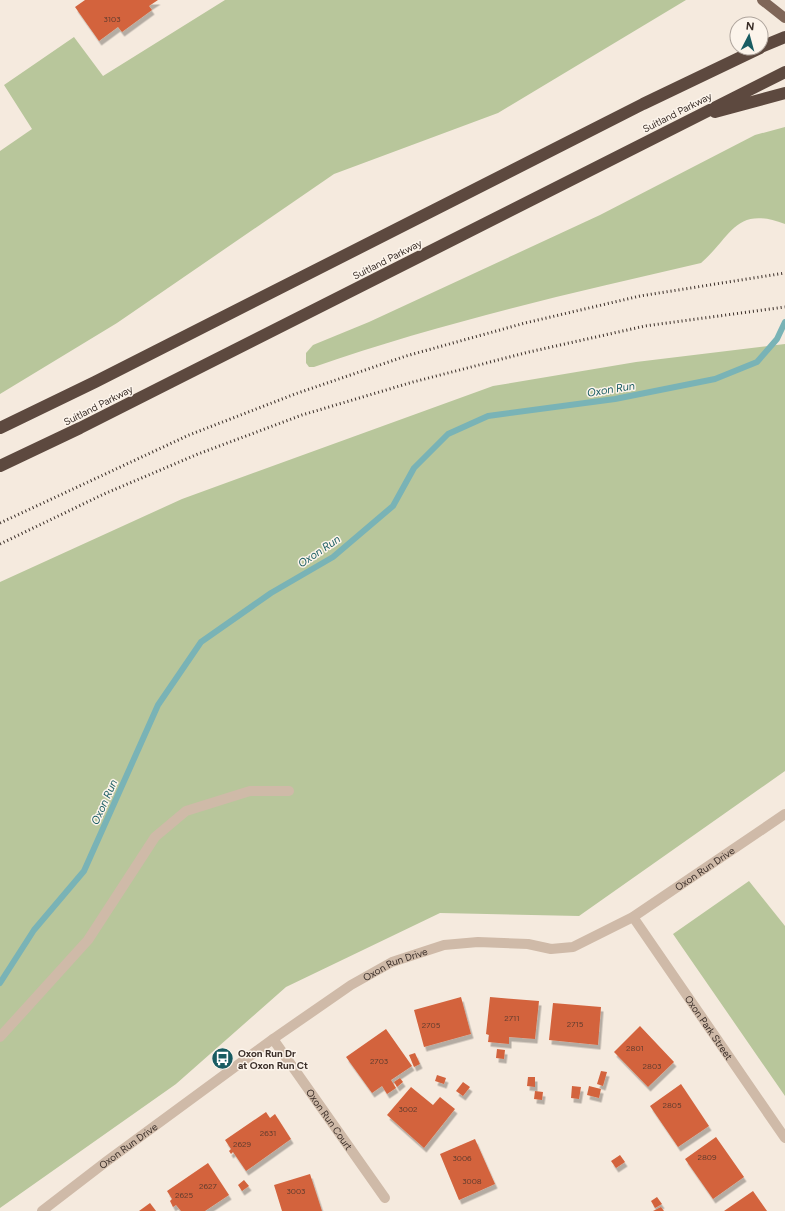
<svg xmlns="http://www.w3.org/2000/svg" width="785" height="1211" font-family="Figtree,sans-serif">
<defs>
<filter id="shadow"><feDropShadow dx="2.5" dy="4.5" stdDeviation="0" flood-color="#0004"/></filter>
</defs>
<rect width="100%" height="100%" fill="#f5eade"/>
<!-- green -->
<path fill="#b8c69b" d="M225,0h461l-188,113 -164,61 -217,149 -117,71v-243l32,-22 -28,-44 70,-48 29,39z
M785,127v97c-50,-19 -53,12 -84,39 -130,30 -261,60 -387,104h-5l-3,-4v-10l7,-8 56,-23 231,-107 155,-80z
M785,344v427l-206,145 -139,-3 -154,74 -110,97 -176,124v-626l182,-83 311,-113 143,-24z
M749,881l36,45v170l-112,-162z"/>
<g fill="none" stroke-linecap="round" stroke-linejoin="round">
<!-- stream -->
<path stroke="#79b3b6" stroke-width="6" d="M0,983l34,-53 50,-59 74,-166 43,-63 70,-49 62,-36 60,-51 21,-38 34,-34 40,-18 127,-17 100,-20 42,-17 20,-23 8,-17"/>
</g>
<!-- building -->
<path fill="#d3643e" filter="url(#shadow)" d="M85,0h73l-9,6 3,4 -30,22 -4,-5 -19,14 -24,-34z
M461,997l10,37 -47,13 -10,-37z
M490,997l49,4 -4,38 -26,-2v7l-21,-2 1,-7 -3,-1z
M553,1003l48,4 -3,38 -49,-5z
M640,1026l34,36 -26,25 -34,-35z
M386,1029l26,37 -21,14 5,8 -9,6 -5,-8 -10,7 -26,-36z
M497,1049l8,1 -1,9 -8,-1z
M415,1053l5,11 -6,3 -5,-12z
M601,1071l6,1 -4,14 -6,-2z
M437,1075l9,3 -2,6 -9,-3z
M528,1077h7v10l-8,-1z
M400,1078l3,4 -6,5 -3,-5z
M463,1082l7,5 -7,9 -7,-5z
M681,1084l28,42 -31,21 -28,-41z
M572,1086l9,1 -2,12 -8,-1z
M589,1086l12,3 -2,9 -12,-3z
M411,1087l22,18 7,-8 15,12 -31,39 -37,-33z
M535,1091l8,1 -1,8 -8,-1z
M266,1112l4,6 5,-4 16,25 -45,32 -13,-19 -2,2 -2,-3 2,-2 -6,-9z
M716,1137l28,40 -31,22 -28,-40z
M475,1139l20,45 -36,16 -19,-46z
M620,1155l5,7 -9,6 -5,-7z
M208,1163l21,32 -24,16h-24l-5,-6 -3,2 -3,-6 2,-2 -5,-8z
M310,1174l12,37h-40l-8,-26z
M244,1180l5,6 -7,5 -4,-6z
M753,1191l14,20h-43z
M657,1197l5,7 -7,4 -4,-7z
M150,1203l6,8h-17z
M661,1207l3,4h-11z"/>
<g fill="none" stroke-linecap="round" stroke-linejoin="round">
<!-- minor -->
<g stroke="#cfbaa8" stroke-width="10">
<path id="s1" d="M633,917l152,221"/>
<path d="M0,1037l88,-97 67,-103 31,-26 64,-20h39"/>
<path id="s2" d="M273,1039l112,159"/>
<path id="s3" d="M42,1211l65,-50 166,-122 78,-54 41,-23 52,-17 34,-3 50,2 23,5 22,-2 60,-30 152,-103"/>
</g>
<!-- major -->
<path stroke="#7f6658" stroke-width="10" d="M762,0l23,18"/>
<!-- highway -->
<path stroke="#5d493f" stroke-width="12" d="M761,47l24,-10
M715,112l70,-19
M0,428l95,-46 548,-278 117,-56
M0,466l80,-38 705,-356"/>
<!-- rail -->
<path stroke="#3b2f29" stroke-width="3" stroke-dasharray="1 3" stroke-linecap="butt" d="M0,523l189,-88 106,-41 111,-38 119,-33 115,-27 145,-23
M0,544l104,-50 94,-40 104,-39 111,-33 116,-30 116,-26 140,-19"/>
</g>
<!-- icons -->
<defs>
<symbol id="bus-disc" viewBox="-11 -11 22 22"><circle r="9.5" fill="#195c62" stroke="#fcf4eb"/><path d="M-5-6H5V4H4V6H2V4H-2V6H-4V4H-5ZM-3.5-4V0h7V-4ZM-3.5 1.2v1.5H-2V1.2ZM2 1.2v1.5H3.5V1.2Z" fill="#fff"/></symbol>
</defs>
<g fill-rule="evenodd">
<use href="#bus-disc" x="210" y="1046" width="25" height="25"/>
</g>
<g text-anchor="middle" stroke-width="3" stroke-linejoin="round" paint-order="stroke">
<!-- number labels -->
<g font-size="8" fill="#613c2e">
<text x="112" y="22">3103</text>
<text x="512" y="1021">2711</text>
<text x="575" y="1027">2715</text>
<text x="431" y="1028">2705</text>
<text x="635" y="1051">2801</text>
<text x="379" y="1064">2703</text>
<text x="652" y="1069">2803</text>
<text x="672" y="1108">2805</text>
<text x="408" y="1112">3002</text>
<text x="268" y="1136">2631</text>
<text x="242" y="1147">2629</text>
<text x="707" y="1160">2809</text>
<text x="462" y="1161">3006</text>
<text x="472" y="1184">3008</text>
<text x="208" y="1189">2627</text>
<text x="296" y="1194">3003</text>
<text x="184" y="1198">2625</text>
</g>
<!-- street labels -->
<g font-size="10" fill="#3b2f29" stroke="#fcf4eb">
<text transform="translate(677 112) rotate(-27)" y="4">Suitland Parkway</text>
<text transform="translate(387 259) rotate(-27)" y="4">Suitland Parkway</text>
<text transform="translate(98 405) rotate(-27)" y="4">Suitland Parkway</text>
<text dy="4" stroke="none"><textPath href="#s3" startOffset="768">Oxon Run Drive</textPath></text>
<text dy="4" stroke="none"><textPath href="#s3" startOffset="432">Oxon Run Drive</textPath></text>
<text dy="4" stroke="none"><textPath href="#s1" startOffset="134">Oxon Park Street</textPath></text>
<text dy="4" stroke="none"><textPath href="#s2" startOffset="98">Oxon Run Court</textPath></text>
<text dy="4" stroke="none"><textPath href="#s3" startOffset="108">Oxon Run Drive</textPath></text>
</g>
<!-- poi labels -->
<g font-size="10" font-weight="bold" fill="#3b2f29" stroke="#fcf4eb" text-anchor="start">
<text x="238" y="1057">Oxon Run Dr<tspan x="238" dy="12">at Oxon Run Ct</tspan></text>
</g>
<!-- water labels -->
<g font-size="11" font-style="italic" fill="#195c62" stroke="#fcf4eb">
<text transform="translate(611 389) rotate(-9)" y="4">Oxon Run</text>
<text transform="translate(319 551) rotate(-34)" y="4">Oxon Run</text>
<text transform="translate(104 802) rotate(-66)" y="4">Oxon Run</text>
</g>
</g>
<!-- north arrow -->
<g transform="translate(749 36) rotate(6)"><circle r="19" fill="#fcf4eb" stroke="#afa59d"/>
<path d="M0-3L7 15L0 10L-7 15Z" fill="#195c62"/>
<text y="-6" font-size="11" font-weight="bold" text-anchor="middle" fill="#3b2f29">N</text>
</g>
</svg>
